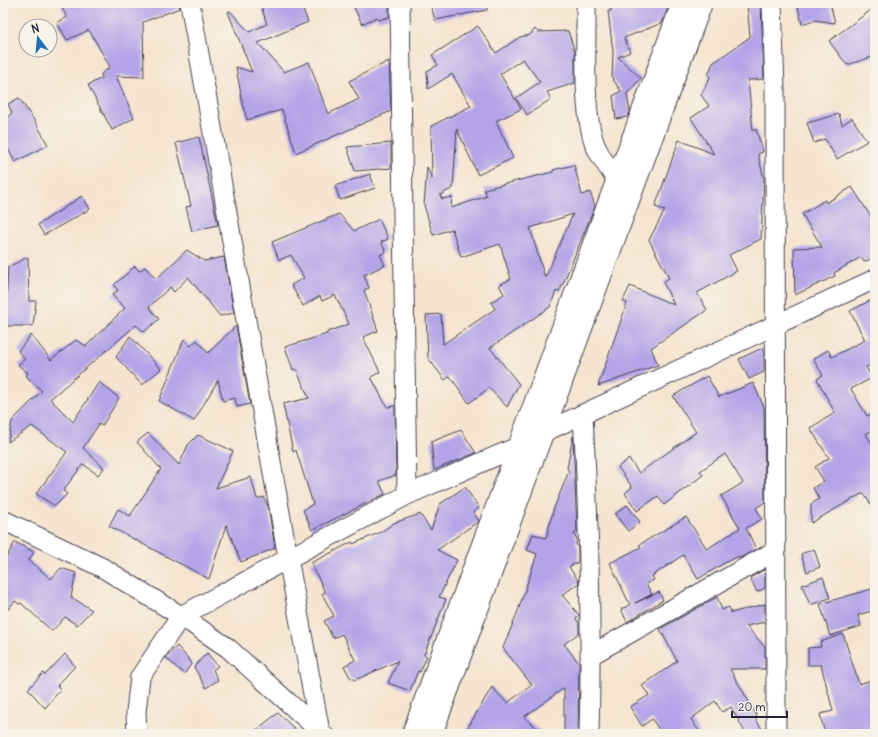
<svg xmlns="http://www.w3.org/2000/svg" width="878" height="737" font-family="Delius,sans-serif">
<rect width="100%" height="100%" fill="#f7f3e8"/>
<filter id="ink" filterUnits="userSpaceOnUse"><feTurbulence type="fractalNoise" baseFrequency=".025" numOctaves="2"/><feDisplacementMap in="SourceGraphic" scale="8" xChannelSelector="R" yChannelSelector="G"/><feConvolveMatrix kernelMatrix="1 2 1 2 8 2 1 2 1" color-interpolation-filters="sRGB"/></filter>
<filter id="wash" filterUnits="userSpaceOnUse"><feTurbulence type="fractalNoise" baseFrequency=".012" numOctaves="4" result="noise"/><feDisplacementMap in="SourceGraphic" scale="16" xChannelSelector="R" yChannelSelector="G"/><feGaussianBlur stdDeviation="0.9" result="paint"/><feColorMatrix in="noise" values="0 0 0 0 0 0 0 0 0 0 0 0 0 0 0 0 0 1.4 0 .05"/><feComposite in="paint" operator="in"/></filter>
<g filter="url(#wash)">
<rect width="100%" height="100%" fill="#f5e4cf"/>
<g id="blocks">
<!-- building -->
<path fill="#b2a4e7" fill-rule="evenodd" d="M59,3h120l1,5 -37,14 1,55 -28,-1 18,42 -22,12 -24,-45 14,-7 -1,-4 9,-7 -21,-37 -22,10 -10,-17 10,-6z
M260,3h40l8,19 -50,21 26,29 25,-10 19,52 31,-15 -10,-18 40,-20 2,50 -95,42 -14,-43 -35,10 -5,-20 -6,-33 16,5 -24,-60 2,-1 19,21 18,-8z
M352,3h37v14l-11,3 -1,-3 -15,7z
M430,3h57v7l-52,10z
M610,3h60l-8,20 -38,15 6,14 -12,5 23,21 -14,16 3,18 -3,5 -11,2 -3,-23 8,-5 -9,-13 1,-26 -5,-41h3z
M747,3h14l3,76 -16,1 5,51 3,-2 7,23 -5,2 6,25 -3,60 -32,16 8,16 -40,22 10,17 -56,38 7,17 -60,21 29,-83 -4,-2 7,-15 44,19 -11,-23 6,-4 -20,-38 16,-30 -10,-3 24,-67 35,14 -23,-36 18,-12 -8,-11 9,-18 -2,-2 5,-12 37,-26z
M797,3h33l5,20 -21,-3 -12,4z
M875,7v49l-28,9 -18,-24z
M478,26l18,27 24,-16 10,-2 5,-6 3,3 30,-1 7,21v31l-28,9 4,7 -24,16 -11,-17 24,-16 -17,-23 -23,15 21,35 -25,12 17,37 -35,17 -21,-46 -4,59 -13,7 2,4 10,-2 -1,11 36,-12 -3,-7 69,-17v-2l21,-5 8,30 8,-3 5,14 -32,78 -4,8 -3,-1 -6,16 -60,41 29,36 -12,23 -18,-19 -20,15 -19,-27 -5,4 -17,-22 -2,-43 15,-1 2,30 52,-35 -4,-7 13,-8 -5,-9 12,-6 -11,-35 -39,13 -9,-28 -19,6 -9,-30 3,-38 5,12 -1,-53 40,-20 -19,-32 -24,15 -1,-18 11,-6 -6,-10zM573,214l-28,64 -15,-50z
M19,98l17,25 12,22 -33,17 -12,-23v-18l9,-8 -4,-9z
M839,114l3,11 10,-7 15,23 -30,18 -12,-20 -11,4 -7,-20z
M199,137l19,88 -26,6 -6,-24 5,-1 -15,-63z
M391,143v25l-36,3 -8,-24z
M370,174l5,14 -35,12 -5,-14z
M852,187l23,36v34l-11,5 -3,-5 -27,16 1,3 -40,19 -1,-47 28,-1 -20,-33 23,-14 1,3z
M82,196l8,13 -46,26 -6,-10z
M339,214l15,17 25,-12 9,20 -7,3 5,10 -6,3 5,10 -21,10 5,13 -5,2 14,41 -15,6 17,35 -9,5 16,30 8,-1 1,69 -17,6 6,13 -73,36 -9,-20 10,-6 -17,-54 -3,2 -10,-48 26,-6 -13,-29 -3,1 -8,-23 42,-13v-2l22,-8 -14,-29 -13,6 -2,-5 -17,10 -12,-21 13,-7 -13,-23 -12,5 -7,-18z
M187,250l17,11 20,-4 10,56 -14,3 -32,-39 -14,15 -4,-5 -21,20 10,12 -15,13 -8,-7 -86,74 23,23 26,-40 20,16 -17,28 -3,-2 -16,24 21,20 -6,7 -15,-11 -20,27 4,3 -12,12 -19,-12 31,-42 -35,-26 -24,16 4,-21 30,-30 -16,-15 2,-3 -10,-8 7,-6 -7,-8 13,-16 20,25 25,-20 10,6 39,-38 -13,-13 6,-5 -4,-5 21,-19 4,5 6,-4 11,12z
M28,257l1,44h7l-3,25h-28l3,-59z
M875,298v65l-9,4 6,11 -21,11 16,27 8,-3v16l-9,5 9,15v61l-12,-17 -52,30v-19l8,-5 -6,-11 11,-7 -9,-14 14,-9 -19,-30 25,-15 -18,-34 6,-4 -10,-16 15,-9 4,7 33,-17 -15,-29z
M236,326l14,78 -13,3 -2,-9 -12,3 -5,-21 -24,41 -35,-20 25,-62 6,7 7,-6 11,13z
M130,336l31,33 -19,16 -26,-28z
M762,348l2,4v20l-15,7 -10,-20z
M707,376l12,21 34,-14 11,24 1,95 -9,6 6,11 -16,9 10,21 -16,9 -1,-2 -13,6 -28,17 -15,-24 -31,21 2,4 -8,4 6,10 -17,9 24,-11 4,8 -36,22 -6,-13 9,-4 -20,-42 31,-16 -2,-2 47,-28 21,32 33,-21 -19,-32 22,-13 -18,-29 -25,17 3,4 -39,30 -6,-9 -21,15 -12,-18 7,-6 -14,-20 11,-8 10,14 57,-41 -23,-36z
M461,430l15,23 -42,17 -3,-28z
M148,433l31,32 9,-20 10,-10 35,16 -17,37 35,-11 6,22 7,-2 4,9 7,42 -34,14 -15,-37 -17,54 -100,-53 9,-17 12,7 31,-47 -24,-27z
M573,436l4,96 -3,2 3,5 -1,5 2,3v15l-9,5 9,13 1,3 -17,12 17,20 -3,4 3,4v10l-15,11 15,19 -1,71h-14v-46l-40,29 20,17h-80l28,-47 15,16 25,-18 -29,-37 15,-37 19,-57 -10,-4 6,-16 13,4 8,-30 15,-37 -2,-3z
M465,487l14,21 -6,4 6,9 -42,29 20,10 -18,37 7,2 -22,56 3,1 -7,16 -2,-1 -8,20 -22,-8 10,-22 -43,19 -5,-3 -6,-11 11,-6 -13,-26 -9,4 -9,-17 10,-5 -12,-22 3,-2 -14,-29 41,-21 1,2 28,-12 13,-9 26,-9 11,16 9,-26z
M627,505l13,17 -12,9 -13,-17z
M15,542l19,10 -5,8 22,19 10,-11 15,5 -5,24 21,13 -15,15 -12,-8 -13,14 -31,-28 -2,1 -4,-3 -12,14v-52z
M814,549l6,18 -13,5 -6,-18z
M765,569v19l-8,4 -7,-14z
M823,577l7,21 -20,7 -8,-20z
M875,588v22l-17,5 3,11 -31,10 -10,-32z
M717,597l5,13 7,-3 2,6 34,-9v18l-19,4 19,21v22h-35l27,47 -2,2 10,16h-19l-15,-27 -9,5 -7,-11 -24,18 10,15h-39l-10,-15 -10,7 -12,-19 19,-12 -7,-9 35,-25 -17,-32z
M843,634l16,50 16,-5v55h-50l-5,-20 13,-3 -12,-46h-13v-17l13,-1 -1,-5z
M177,646l15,17 -8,11 -18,-16z
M207,653l11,13 -5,4 5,10 -12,8 -12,-21z
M65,654l10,12 -18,20 4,3 -16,19 -17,-19 15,-16 2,2z
M278,713l22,21h-49z"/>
</g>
</g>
<g filter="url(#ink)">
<use href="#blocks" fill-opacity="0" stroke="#423f51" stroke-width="1"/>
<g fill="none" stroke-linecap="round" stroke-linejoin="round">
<defs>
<path id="minor" d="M190,3l98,555 32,174
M400,3l7,492
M586,3c1,38 -5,114 11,146 5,11 13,21 20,31
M772,3l3,86 1,645
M583,415c6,107 9,211 6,319
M3,520l100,48 78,48 47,32 95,86
M591,655l184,-104
M137,734l-1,-22 4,-35 41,-61 226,-121 112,-49 23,-13 333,-154"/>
<path id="tertiary" d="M413,734l270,-731
M431,734l270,-731"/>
</defs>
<!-- minor casing -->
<use href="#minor" stroke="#423f51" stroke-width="21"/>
<!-- tertiary casing -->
<use href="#tertiary" stroke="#423f51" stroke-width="24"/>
<!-- minor -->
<use href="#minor" stroke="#fff" stroke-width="19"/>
<!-- tertiary -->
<use href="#tertiary" stroke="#fff" stroke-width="22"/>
</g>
</g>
<!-- margin -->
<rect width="878" height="737" fill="none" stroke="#f7f3e8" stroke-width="16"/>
<!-- north arrow -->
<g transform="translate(38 38) rotate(344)"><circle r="19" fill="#f7f3e8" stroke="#a29fa3"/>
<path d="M0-3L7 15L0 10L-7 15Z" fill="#1f6fb2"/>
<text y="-6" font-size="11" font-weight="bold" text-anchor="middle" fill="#22223b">N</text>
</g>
<!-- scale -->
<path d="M732 711v6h55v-6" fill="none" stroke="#22223b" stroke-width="2"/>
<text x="738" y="711" font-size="12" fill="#22223b" stroke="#f7f3e8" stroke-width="3" paint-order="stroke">20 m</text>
</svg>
